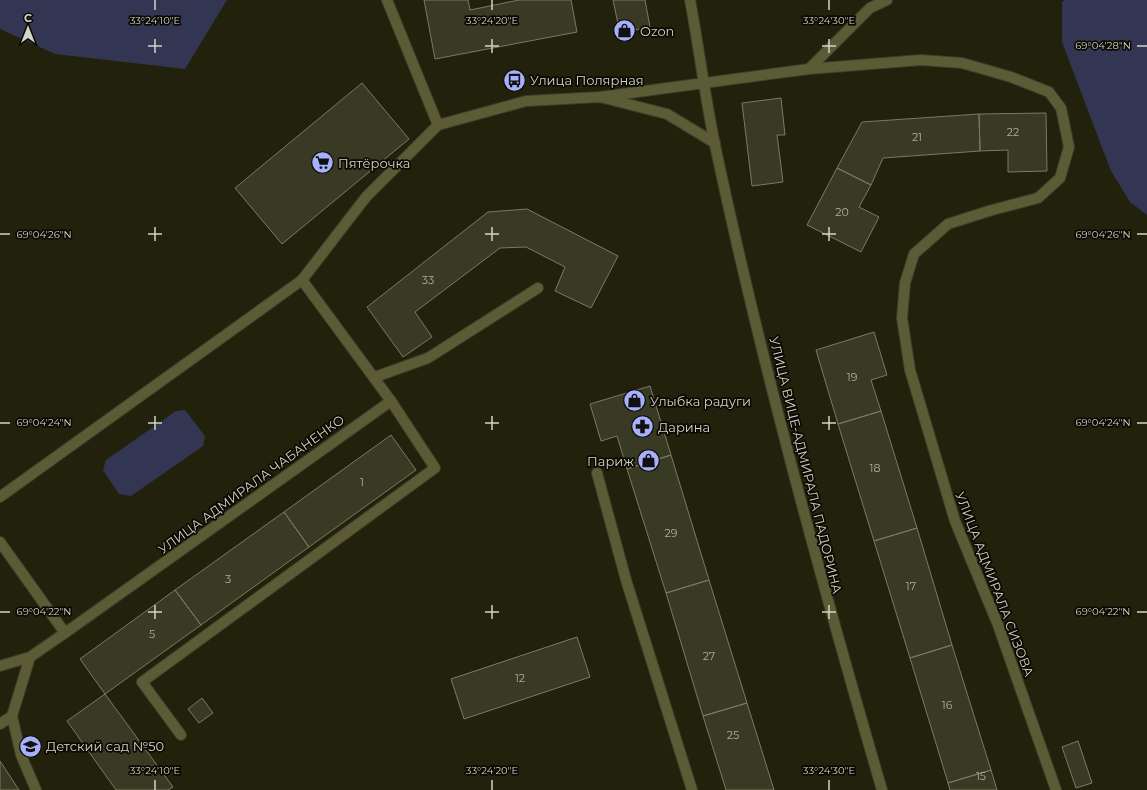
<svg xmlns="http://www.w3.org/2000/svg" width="1147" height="790" font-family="Montserrat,sans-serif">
<rect width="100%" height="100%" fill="#21210c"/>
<!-- green -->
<path fill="#333653" d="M0,0h227l-42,69 -130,-15 -55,-25z
M1065,0h82v215l-17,-13 -19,-31 -10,-26 -39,-103v-40z
M185,410l20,26 -2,10 -72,50 -12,-2 -16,-24 3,-10 70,-49z"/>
<!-- building -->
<path fill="#393a23" stroke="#7a7b62" d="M424,0h44l2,10 49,-10h52l6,32 -142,27z
M613,0h32l5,27 -30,6z
M362,83l47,56 -127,105 -47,-56z
M781,98l4,37h-8l6,47 -31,4 -10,-83z
M1046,113l1,58 -39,1v-22l-28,1 -1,-37z
M979,114l1,37 -97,7 -12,27 -34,-17 25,-46z
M837,168l34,17 -12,22 20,10 -18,35 -54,-27z
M527,209l91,47 -27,52 -36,-17 10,-24 -39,-20 -26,1 -85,64 17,25 -29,20 -36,-50 121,-95z
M874,332l13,43 -16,5 10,31 -43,13 -22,-74z
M650,386l21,69 -44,14 -10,-33 -16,5 -11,-37z
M881,411l36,117 -43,13 -36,-117z
M391,435l25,35 -107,77 -25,-35z
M671,455l38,125 -43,13 -39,-124z
M284,512l25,35 -108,78 -26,-35z
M917,528l35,117 -42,13 -36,-117z
M709,580l38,123 -44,13 -37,-123z
M175,590l26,35 -96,69 -25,-35z
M577,637l13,40 -126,42 -13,-40z
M952,645l39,125 -43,13 -38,-125z
M105,694l68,93 -5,3h-52l-49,-69z
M202,698l11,15 -14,10 -11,-14z
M747,703l27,87h-48l-23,-74z
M1078,741l14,42 -16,5 -14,-41z
M0,761l19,29h-19z
M991,770l6,20h-47l-2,-7z"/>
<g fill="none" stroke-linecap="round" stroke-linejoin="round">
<defs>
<path id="lane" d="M387,0l51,125
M809,69l61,-61 17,-8
M375,377l53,-19 110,-70
M597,473l29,107 66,210
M0,542l65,91
M30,657l-18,59 9,39 15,35
M0,666l30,-9 35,-24 326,-232 -89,-121
M0,724l12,-8
M181,735l-39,-53 293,-214 -44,-67"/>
<path id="street" d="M690,0c9,48 15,97 25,145 46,217 105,432 167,645
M600,97l209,-28 112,-9 41,3 49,14 38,15 12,16 8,39 -9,31 -22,20 -46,12 -44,14 -34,30 -9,29 -3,35 8,52 45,151 43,104 58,165
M0,497l302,-217 64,-83 72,-72 88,-24 74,-4 67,17 48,29"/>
</defs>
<!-- lane casing -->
<use href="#lane" stroke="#3d3e2a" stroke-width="12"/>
<!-- street casing -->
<use href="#street" stroke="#3d3e2a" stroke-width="12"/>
<!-- lane -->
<use href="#lane" stroke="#5b5c36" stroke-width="10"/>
<!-- street -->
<use href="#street" stroke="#5b5c36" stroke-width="10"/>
</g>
<!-- ticks -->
<path fill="none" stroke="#d3d4c6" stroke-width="1.5" d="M155,0v10M492,0v10M829,0v10M155,39v14M492,39v14M829,39v14M148,46h14M485,46h14M822,46h14M1137,46h10M155,227v14M492,227v14M829,227v14M0,234h10M148,234h14M485,234h14M822,234h14M1137,234h10M155,416v14M492,416v14M829,416v14M0,423h10M148,423h14M485,423h14M822,423h14M1137,423h10M155,605v14M492,605v14M829,605v14M0,612h10M148,612h14M485,612h14M822,612h14M1137,612h10M155,780v10M492,780v10M829,780v10"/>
<!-- icons -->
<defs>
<symbol id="shop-disc" viewBox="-11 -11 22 22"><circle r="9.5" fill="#a8b0fc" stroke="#0a0a03"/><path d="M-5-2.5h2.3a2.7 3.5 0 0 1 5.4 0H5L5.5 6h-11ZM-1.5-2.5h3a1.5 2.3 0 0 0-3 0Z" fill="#111"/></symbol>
<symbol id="bus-disc" viewBox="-11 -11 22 22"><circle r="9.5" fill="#a8b0fc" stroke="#0a0a03"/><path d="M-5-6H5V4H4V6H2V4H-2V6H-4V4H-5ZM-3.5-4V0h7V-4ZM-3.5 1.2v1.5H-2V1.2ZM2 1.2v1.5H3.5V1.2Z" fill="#111"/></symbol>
<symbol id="supermarket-disc" viewBox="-11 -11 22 22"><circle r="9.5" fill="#a8b0fc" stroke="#0a0a03"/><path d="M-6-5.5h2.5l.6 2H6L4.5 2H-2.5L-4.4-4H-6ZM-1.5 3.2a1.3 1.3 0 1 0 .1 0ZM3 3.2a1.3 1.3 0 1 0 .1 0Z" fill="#111"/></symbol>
<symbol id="pharmacy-disc" viewBox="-11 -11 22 22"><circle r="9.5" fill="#a8b0fc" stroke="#0a0a03"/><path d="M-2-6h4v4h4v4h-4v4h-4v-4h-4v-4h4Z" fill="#111"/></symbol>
<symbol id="school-disc" viewBox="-11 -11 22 22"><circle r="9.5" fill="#a8b0fc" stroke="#0a0a03"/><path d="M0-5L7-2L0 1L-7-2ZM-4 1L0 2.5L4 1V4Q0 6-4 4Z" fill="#111"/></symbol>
</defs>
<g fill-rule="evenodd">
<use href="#shop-disc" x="612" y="18" width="25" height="25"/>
<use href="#bus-disc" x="502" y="68" width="25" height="25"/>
<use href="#supermarket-disc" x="310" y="150" width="25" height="25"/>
<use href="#shop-disc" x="622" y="388" width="25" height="25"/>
<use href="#pharmacy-disc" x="630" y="414" width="25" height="25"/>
<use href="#shop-disc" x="636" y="448" width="25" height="25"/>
<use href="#school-disc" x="18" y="734" width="25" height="25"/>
</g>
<g text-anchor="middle" stroke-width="3.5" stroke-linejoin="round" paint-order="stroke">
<!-- number labels -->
<g font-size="11" fill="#acae9d">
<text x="1013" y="136">22</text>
<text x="917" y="141">21</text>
<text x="842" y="216">20</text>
<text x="428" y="284">33</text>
<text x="852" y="381">19</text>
<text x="875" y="472">18</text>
<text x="362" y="486">1</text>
<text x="671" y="537">29</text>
<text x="228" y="583">3</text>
<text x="911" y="590">17</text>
<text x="152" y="638">5</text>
<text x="709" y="660">27</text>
<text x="520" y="682">12</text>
<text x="947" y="709">16</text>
<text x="733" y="739">25</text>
<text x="981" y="780">15</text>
</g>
<!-- poi labels -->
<g font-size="13" fill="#d3d4c6" stroke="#0a0a03" text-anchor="start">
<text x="640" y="36">Ozon</text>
<text x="530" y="85">Улица Полярная</text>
<text x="338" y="168">Пятёрочка</text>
<text x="650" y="406">Улыбка радуги</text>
<text x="658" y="432">Дарина</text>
<text x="634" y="466" text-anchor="end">Париж</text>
<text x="46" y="751">Детский сад №50</text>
</g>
<!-- street labels -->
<g font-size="13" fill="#d3d4c6" stroke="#0a0a03">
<text transform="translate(806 465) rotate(76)" y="5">УЛИЦА ВИЦЕ-АДМИРАЛА ПАДОРИНА</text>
<text transform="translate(251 484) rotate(-36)" y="5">УЛИЦА АДМИРАЛА ЧАБАНЕНКО</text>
<text transform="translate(995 584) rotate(69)" y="5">УЛИЦА АДМИРАЛА СИЗОВА</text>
</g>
</g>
<g font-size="10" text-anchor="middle" fill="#d3d4c6" stroke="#0a0a03" stroke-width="3.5" stroke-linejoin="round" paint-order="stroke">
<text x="155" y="24">33°24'10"E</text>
<text x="492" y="24">33°24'20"E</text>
<text x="829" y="24">33°24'30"E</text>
<text x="1103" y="49">69°04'28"N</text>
<text x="44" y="238">69°04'26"N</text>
<text x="1103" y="238">69°04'26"N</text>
<text x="44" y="426">69°04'24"N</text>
<text x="1103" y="426">69°04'24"N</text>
<text x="44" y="615">69°04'22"N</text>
<text x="1103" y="615">69°04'22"N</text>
<text x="155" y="774">33°24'10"E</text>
<text x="492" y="774">33°24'20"E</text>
<text x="829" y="774">33°24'30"E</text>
</g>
<!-- north arrow -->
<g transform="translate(28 28)" stroke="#0a0a03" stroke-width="3" paint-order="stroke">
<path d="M0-3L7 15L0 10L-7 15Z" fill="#d3d4c6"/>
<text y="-6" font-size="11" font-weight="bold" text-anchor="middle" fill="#d3d4c6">С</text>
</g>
</svg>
